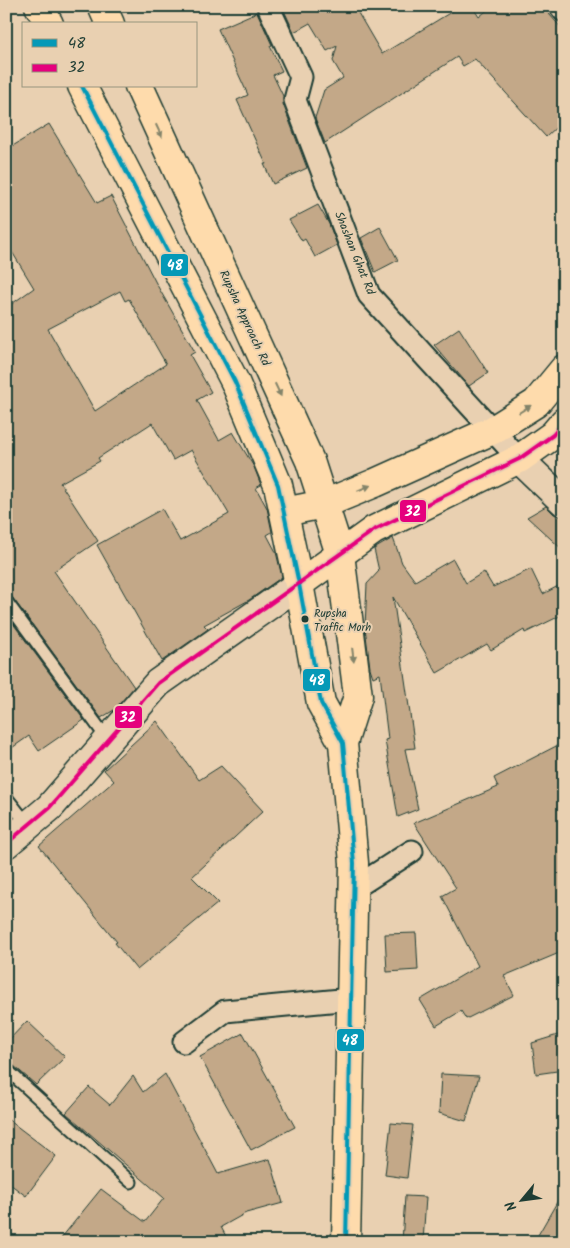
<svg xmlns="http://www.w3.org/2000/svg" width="570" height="1248" font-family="Kalam,sans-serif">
<rect width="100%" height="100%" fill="#e9d0b1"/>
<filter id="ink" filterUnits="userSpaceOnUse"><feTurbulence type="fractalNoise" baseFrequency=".02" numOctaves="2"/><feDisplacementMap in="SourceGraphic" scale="10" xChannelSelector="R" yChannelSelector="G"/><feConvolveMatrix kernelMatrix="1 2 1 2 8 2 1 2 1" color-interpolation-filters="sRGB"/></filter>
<g filter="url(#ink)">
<!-- building -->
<path fill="#c3a888" stroke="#1f3d34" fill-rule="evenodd" d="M282,6h72l28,48 79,-48h11l7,11 13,-11h50l22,25v89l-18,17 -71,-78 -12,7 -6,-9 -132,86 -10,-25 9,-28 19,-12 -10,-17 4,-15 -10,5 -17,-28 -16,9z
M257,12l15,33 -2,1 12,25 -9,4 10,21v8l24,64 -34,16 -9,-20h2l-29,-64 11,-5 -30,-66z
M49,124l48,79 14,-7 46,89 38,67 -5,3 21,37 -14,8 22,40 14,-8 21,35 7,18 -5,3 11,20 5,24 -5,3 9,17 6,25 -33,23 -45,25 4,4 -46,32 -65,-116 65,-36 18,32 49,-27 -38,-64 -18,10 -21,-37 -54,35 2,3 -40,22 38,58 -44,30 80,116 -20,23 -13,8 -89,-121 -6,-3v-286l28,-20 -28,-46v-92zM120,291l5,10 4,-2 37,65 -71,47 -47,-82z
M318,205l11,19 8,21 -22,12 -10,-18 -3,2 -13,-21z
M380,227l18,33 -23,12 -14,-34z
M459,328l29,45 -19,13 -35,-41z
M546,506l8,8 10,3v34l-37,-34z
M393,538l9,25 13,18 38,-22 13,24 18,-11 9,15 38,-18 12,25 21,-11v31l-39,19 -1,-3 -33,20 -4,-6 -50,29 -44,-76 22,151 -10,1 13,60 -20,8 -13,-77 3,-1 -8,-65 -7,3 -3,-9 -5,-41 2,-43 12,-13 -5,-22z
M6,614l78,106 -45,31 -10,-15 -23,16z
M157,721l42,59 22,-14 42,45 -71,66 26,26 -81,67 -22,-27 2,-1 -78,-96 75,-65 -10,-11z
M564,742v209l-60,25 10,19 -48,24 -5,-8 -25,15 -16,-26 58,-34 -36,-70 14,-8 -42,-65 84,-36 -4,-9z
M416,933l2,37 -31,2 -2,-38z
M27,1021l38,36 -29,28 -30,-26v-16z
M243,1033l52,94 -44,23 -51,-93z
M561,1034l3,13v23l-28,4 -4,-31z
M165,1074l53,100 52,-15 13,44 -37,10 -25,14 8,15h-171l43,-53 44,33 19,-24 -98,-85 23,-26 21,18 23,-29 10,16z
M441,1074l38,2 -13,45 -27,-8z
M6,1118l50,38 -30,40 -20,-15z
M391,1123l22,2 -6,53 -22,-3z
M564,1190v52h-30z
M405,1196l21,1 -3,45h-21z"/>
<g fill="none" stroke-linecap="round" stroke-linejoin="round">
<defs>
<path id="service" d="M6,601l102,139
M6,797l22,28
M6,1069l125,113"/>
<path id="minor" d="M268,6l33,71 -6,23 74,195 150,164
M560,6l4,5
M353,889l59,-38
M184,1042l41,-31 126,-12"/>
<path id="tertiary" d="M519,459l45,43
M6,844l44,-37 108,-124 141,-99"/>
<path id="primary" d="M284,512l40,-8 51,-21 118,-53 43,-27 28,-34
M299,584l75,-54 145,-71 34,-24 11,-13"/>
<path id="trunk" d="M39,6l10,18
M102,6l8,18
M82,86l153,296 43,103 21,99 22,119 22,40 11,120 -8,379
M139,86l171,375 30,93 18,142 -15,47"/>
</defs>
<!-- service casing -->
<use href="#service" stroke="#1f3d34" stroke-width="15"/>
<!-- minor casing -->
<use href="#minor" stroke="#1f3d34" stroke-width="25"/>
<!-- tertiary casing -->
<use href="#tertiary" stroke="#1f3d34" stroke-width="31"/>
<!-- primary casing -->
<use href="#primary" stroke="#1f3d34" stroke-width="31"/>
<!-- trunk casing -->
<use href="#trunk" stroke="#1f3d34" stroke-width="31"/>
<!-- service -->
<use href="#service" stroke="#e9d0b1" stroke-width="11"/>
<!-- minor -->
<use href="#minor" stroke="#e9d0b1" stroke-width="21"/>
<!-- tertiary -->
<use href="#tertiary" stroke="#e9d0b1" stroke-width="28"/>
<!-- primary -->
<use href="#primary" stroke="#fedbac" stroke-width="28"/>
<!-- trunk -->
<use href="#trunk" stroke="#fedbac" stroke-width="28"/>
<defs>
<path id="bus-1" d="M82,86l153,296 43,103 21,99 22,119 22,40 11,120 -8,379"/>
<path id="bus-2" d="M6,844l44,-37 108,-124 216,-153 145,-71 34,-24 11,-13"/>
</defs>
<!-- bus-1 casing -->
<use href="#bus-1" stroke="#e9d0b1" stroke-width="8"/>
<!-- bus-2 casing -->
<use href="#bus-2" stroke="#e9d0b1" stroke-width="8"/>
<!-- bus-1 -->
<use href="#bus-1" stroke="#0599b7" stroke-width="4"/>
<!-- bus-2 -->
<use href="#bus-2" stroke="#e5007d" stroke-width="4"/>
</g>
<!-- one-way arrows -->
<defs><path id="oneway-solid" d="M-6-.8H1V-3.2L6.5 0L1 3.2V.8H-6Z" transform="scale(1.25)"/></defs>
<g fill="#83846a">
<use href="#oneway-solid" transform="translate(159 131) rotate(65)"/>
<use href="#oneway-solid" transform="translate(278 390) rotate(65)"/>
<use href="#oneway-solid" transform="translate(525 409) rotate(-32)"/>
<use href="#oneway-solid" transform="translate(364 488) rotate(-22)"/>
<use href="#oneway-solid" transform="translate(353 655) rotate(83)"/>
</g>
</g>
<!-- markers -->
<circle fill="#1f3d34" stroke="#e9d0b1" stroke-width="2" cx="305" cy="619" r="4.5"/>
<g text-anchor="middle" stroke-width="4" stroke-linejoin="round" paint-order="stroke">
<!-- bus labels -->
<g font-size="11" fill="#1f3d34" stroke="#e9d0b1" text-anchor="start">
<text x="314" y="617">Rupsha<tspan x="314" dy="14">Traffic Morh</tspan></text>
</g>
<!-- street labels -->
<g font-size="12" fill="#1f3d34" stroke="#e9d0b1">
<text transform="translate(355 253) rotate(68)" y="4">Shashan Ghat Rd</text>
<text transform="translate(245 318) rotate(65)" y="4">Rupsha Approach Rd</text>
</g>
</g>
<g stroke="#e9d0b1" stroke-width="2">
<rect x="160" y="253" width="29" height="24" rx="5" fill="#0599b7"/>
<rect x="399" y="499" width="28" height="24" rx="5" fill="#e5007d"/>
<rect x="302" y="668" width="29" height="24" rx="5" fill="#0599b7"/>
<rect x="114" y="705" width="29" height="24" rx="5" fill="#e5007d"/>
<rect x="336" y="1028" width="29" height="24" rx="5" fill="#0599b7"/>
</g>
<g font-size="14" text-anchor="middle" font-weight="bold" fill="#fff">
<text x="175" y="270">48</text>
<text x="413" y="516">32</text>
<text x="317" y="685">48</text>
<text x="128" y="722">32</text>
<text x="350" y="1045">48</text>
</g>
<!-- margin -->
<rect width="570" height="1248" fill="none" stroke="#e9d0b1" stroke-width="25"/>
<rect x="12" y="12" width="545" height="1223" fill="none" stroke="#1f3d34" stroke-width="2" filter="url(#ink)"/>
<!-- legend -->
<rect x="22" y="22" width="175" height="65" fill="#e9d0b1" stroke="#98957f"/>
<rect x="32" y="39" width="25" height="8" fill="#0599b7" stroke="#98957f"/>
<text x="68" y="48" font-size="15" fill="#1f3d34">48</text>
<rect x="32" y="64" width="25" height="8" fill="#e5007d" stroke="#98957f"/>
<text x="68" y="72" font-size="15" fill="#1f3d34">32</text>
<!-- north arrow -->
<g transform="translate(522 1200) rotate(241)" stroke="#e9d0b1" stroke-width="4" paint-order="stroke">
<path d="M0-4L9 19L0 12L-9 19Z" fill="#1f3d34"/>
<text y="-8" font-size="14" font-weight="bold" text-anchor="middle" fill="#1f3d34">N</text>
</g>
</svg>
